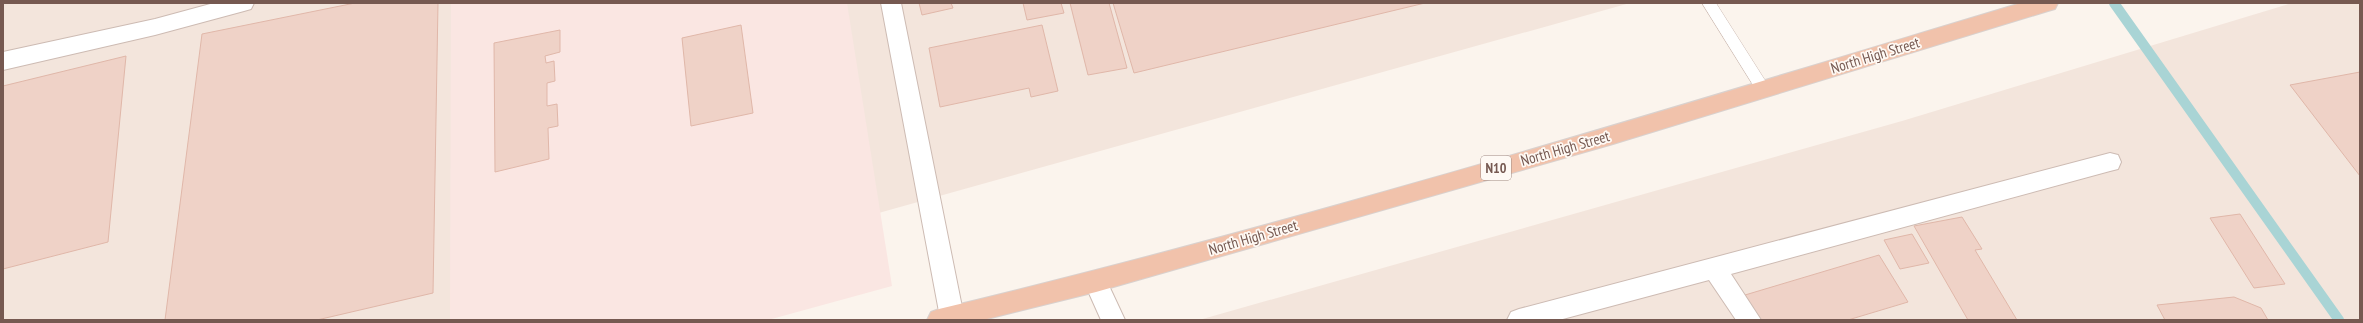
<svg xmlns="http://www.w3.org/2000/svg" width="2363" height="323" font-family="'PT Sans Narrow',sans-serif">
	<rect width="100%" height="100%" fill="#fbf4ed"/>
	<!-- residential -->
	<path fill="#f3e5dc" d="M3 3H1630L825 228 469 320H3Z
		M2292 3H2360V320H1199L1902 121Z"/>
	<!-- commercial -->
	<path fill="#fae6e2" d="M451 3H847L892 286 768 320H450Z"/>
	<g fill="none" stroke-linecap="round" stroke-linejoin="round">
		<!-- stream -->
		<path stroke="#a9d4d5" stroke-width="10" d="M2114 3 2339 320"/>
	</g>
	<!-- building -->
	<path fill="#efd2c7" stroke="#e0b7a9" d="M355 3H438L433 293 317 320H165L202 34Z
		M919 3H951L953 8 922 15Z
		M1023 3H1061L1064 13 1027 20Z
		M1070 3H1109L1127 68 1088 75Z
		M1113 3H1425L1134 73Z
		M741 25 753 113 691 126 682 38Z
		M1042 25 1058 91 1031 97 1029 88 940 107 929 48Z
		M560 30V52L545 56 546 63 554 61 555 81 547 83V106L557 104 558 126 548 128 549 159 495 172 494 43Z
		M126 56 108 242 3 269V86Z
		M2360 72V176L2290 85Z
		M2240 214 2285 284 2254 288 2210 218Z
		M1962 217 1982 249 1975 250 2017 320H1968L1914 226Z
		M1912 234 1929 263 1900 269 1884 240Z
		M1879 255 1908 302 1848 320H1760L1745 295Z
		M2234 297 2261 308 2268 320H2165L2157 305Z"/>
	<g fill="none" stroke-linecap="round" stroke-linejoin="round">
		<defs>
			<path id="service" d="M1702 3H1716L1768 85 1770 89 1768 93 1763 95 1758 93Z"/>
			<path id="minor" d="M214 3H254L251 9 244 11 155 35 3 70V52L155 19Z
				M881 3H901L964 317 962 320H942L940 317Z
				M2110 153 2118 155 2121 162 2118 169 2110 171 1731 274 1761 320H1736L1709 280 1559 320H1507L1511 312 1519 309Z
				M1096 272 1104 275 1125 320H1101L1084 282 1088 275Z"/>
			<path id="trunk" d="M2021 3H2058L2055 9 2048 11 1613 144 1096 292 983 320H927L931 312 939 309C1303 222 1662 111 2021 3Z"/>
		</defs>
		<!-- service casing -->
		<use href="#service" stroke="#cdbbb3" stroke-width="1"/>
		<!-- minor casing -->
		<use href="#minor" stroke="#cdbbb3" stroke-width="2"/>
		<!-- trunk casing -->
		<use href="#trunk" stroke="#d9d1ce" stroke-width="2"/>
		<!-- service -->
		<use href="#service" fill="#fff" fill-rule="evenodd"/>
		<!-- minor -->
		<use href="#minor" fill="#fff" fill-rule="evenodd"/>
		<!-- trunk -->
		<use href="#trunk" fill="#f1c2ab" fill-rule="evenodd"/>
	</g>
	<g text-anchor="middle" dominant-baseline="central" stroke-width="3.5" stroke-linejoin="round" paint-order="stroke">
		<!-- shield labels -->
		<rect fill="#fef9f4" stroke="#9f8982" stroke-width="1" x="1481" y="156" width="30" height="24" rx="3"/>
		<g font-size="14" font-weight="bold" fill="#765951">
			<text x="1496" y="168">N10</text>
		</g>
		<!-- street labels -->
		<g font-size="15" fill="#765951" stroke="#fef9f4">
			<text transform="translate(1875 55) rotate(-17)">North High Street</text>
			<text transform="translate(1565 148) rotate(-16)">North High Street</text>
			<text transform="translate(1253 237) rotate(-16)">North High Street</text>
		</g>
	</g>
	<!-- border -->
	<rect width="2363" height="323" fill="none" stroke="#765951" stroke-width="8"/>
</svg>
